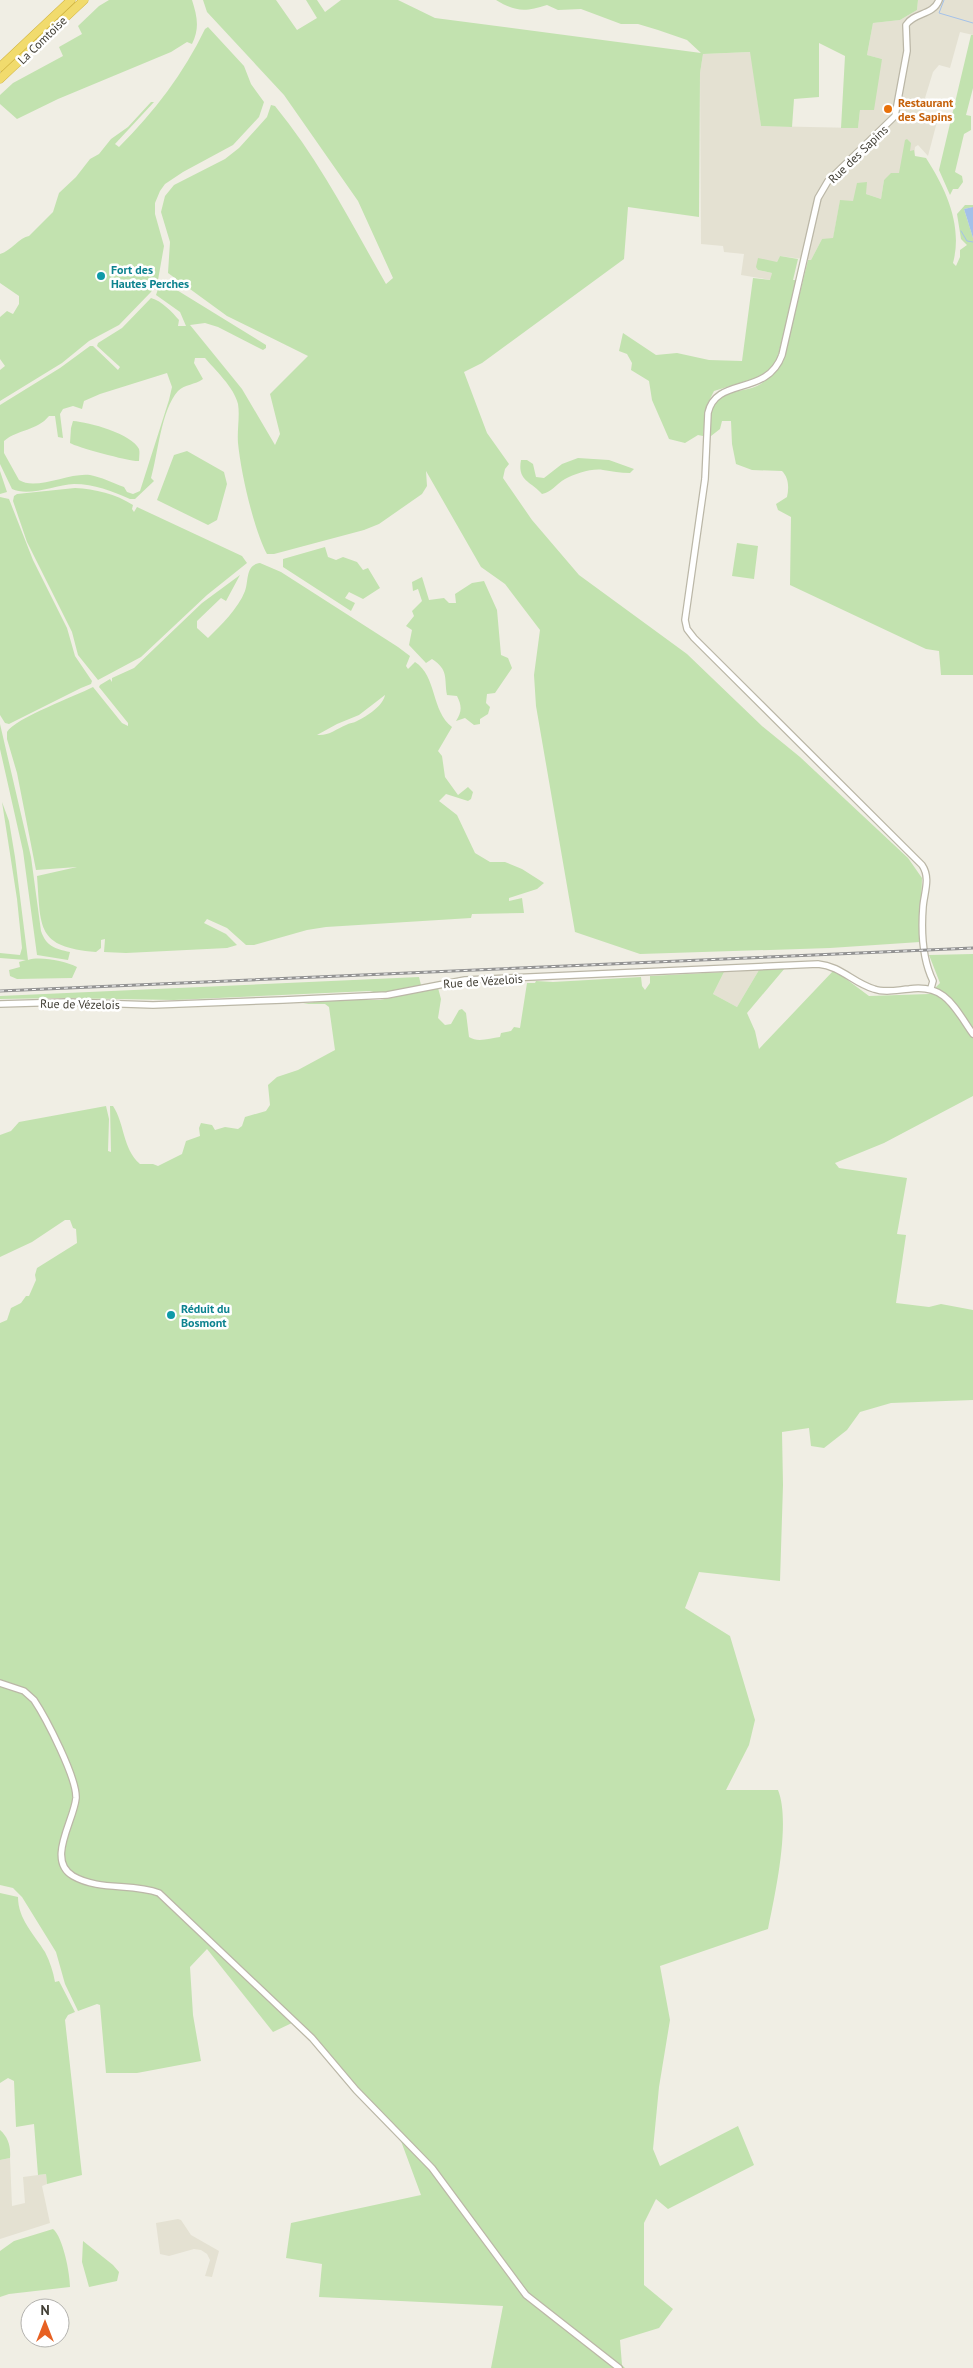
<svg xmlns="http://www.w3.org/2000/svg" width="973" height="2368" font-family="'PT Sans',sans-serif">
	<rect width="100%" height="100%" fill="#f0eee4"/>
	<!-- residential -->
	<path fill="#e4e1d2" d="M918 0H973V35L960 32 950 68 939 65 933 72 921 111 938 118 928 156 918 145 915 147 914 157 899 173 884 180 881 199 866 194 853 201H840L833 239H822L811 260 780 256 777 262 758 270 772 273 771 280 741 275 744 254 724 252 723 246 701 244 700 73 703 54 751 52 761 126 858 128 860 110 882 59 867 55 873 23 900 20 917 10Z
		M759 970 737 1007 713 994 724 972Z
		M10 2158 12 2206 25 2203 23 2177 46 2174 47 2184 42 2186 50 2223 0 2239V2160Z
		M178 2219 181 2220 191 2235 219 2251 212 2277 205 2276 210 2260 207 2254 201 2250 194 2249 169 2256 160 2254 156 2223Z"/>
	<!-- green -->
	<path fill="#c2e2af" fill-rule="evenodd" d="M109 0H192C197 16 200 28 192 44L187 42 171 52 58 99 17 119 0 104V95L13 83 63 56 59 47 82 34 78 26 99 6Z
		M203 0H276L297 30 317 18 306 0H317L325 12 341 0H398L435 18 701 53 687 40 658 30 638 24H621L581 9 558 10 547 5C525 12 516 12 496 0H918L917 10 900 20 873 23 867 55 882 59 874 110H860L858 128H841L845 56 819 43V97L794 99 792 127 761 126 750 52 703 54 700 73 699 217 628 207 624 259 482 363 464 372 487 433 509 464 505 469 503 478 532 520 579 575 687 654 762 726 800 757 908 858 922 878 920 942 830 948 640 954 575 932 536 706 534 675 540 630 505 584 481 567 426 471 427 486 422 494 379 524 364 530 274 554H267C253 527 241 473 238 443 237 430 240 416 238 404 234 387 215 370 205 358H195L194 363 203 379C195 385 185 384 178 391 161 410 158 454 151 478L154 481 135 499H130C111 491 95 484 74 484 55 485 29 497 12 489L0 464V405L60 368 90 346H93L118 370 120 367 97 346 98 343 122 328 151 298C162 301 172 312 179 320L178 326H186L180 312 156 295 158 289 167 284 266 345V348L263 350 218 327 205 323 190 325 242 389 275 445 280 434 270 394 308 356 227 316 168 273 170 242 161 212 165 196 174 185 225 159 239 148 267 117 271 105 275 106C320 161 351 223 386 284L393 278 358 201 284 95 207 12ZM167 373 172 387 169 400 140 491 133 494 127 492 124 487C113 483 101 477 90 475 70 472 36 491 19 480L4 453V441C18 429 37 431 49 416H55L58 437 63 438 60 414 63 409 73 406 82 409 84 401 100 394Z
		M208 27 244 66 251 84 264 102 259 117 233 145 183 172 165 184 160 191 155 203V214L164 246 158 280 151 292 119 325 89 341 62 363 0 401V370L5 366 0 359V317L7 311 13 314 19 304V296L0 283V254C11 251 20 237 29 236L53 212 59 193 76 177 90 159 99 154 111 139 128 127 151 102H154L115 144 119 147C154 112 184 73 205 29Z
		M971 35H973V88L966 115 971 116V130L964 134 955 172 962 176 963 182 958 189H953L950 195 939 170Z
		M907 139 911 143 910 151 914 150 915 156 926 158C946 189 963 226 953 263L956 266 960 257V250L967 245 961 239 957 214 965 205H973V207L964 209 973 238V675H941L939 651 926 649 790 585 791 517 778 510 776 504 787 497C789 488 789 478 782 471L752 470 736 464 732 444 731 421H722L720 429 711 436C711 426 709 412 714 404 722 390 744 392 757 386 769 380 775 371 783 362L808 260H811L822 239 833 238 840 200 853 201 857 183 867 182 866 194 881 199 884 180 891 173H899L905 140Z
		M780 256 798 259 793 280H796L795 286 777 360 770 371 768 370 759 377 714 391 707 405 703 436 698 435 685 443 669 439 652 400 649 381 631 370 632 363 627 354 619 351 623 333 656 355 677 353 709 360 742 361 753 278 770 280 772 273 758 270 756 267 758 258 777 262Z
		M73 421C89 422 132 434 139 449 140 453 139 457 139 461 131 462 76 447 70 443L71 428Z
		M187 451 224 472 227 484 217 520 208 525 157 500 174 455Z
		M578 458 609 460 634 469 630 473C620 473 612 471 603 470 592 468 575 474 565 479 556 484 552 492 542 494 531 481 517 481 521 460H527L533 464 536 477 544 478 562 464Z
		M0 471 7 492 0 494Z
		M75 488C95 489 116 494 133 505L132 509 134 512 137 507 242 556 247 563 207 595 141 657 98 680 78 655 72 632 27 542 13 501 14 496 17 494Z
		M0 497 9 499 33 560 67 628 75 656 92 681 91 684 81 688 9 724 5 723 0 715Z
		M737 543 758 546 754 579 732 576Z
		M325 547 328 557 336 560 343 557 357 562 363 570 368 568 380 588 363 599 349 592 345 598 355 603 351 611 283 567V559Z
		M260 563 281 572 398 647 410 656 406 666 408 669 415 662C437 676 431 711 452 727L438 751 442 756 445 777 458 795 468 787 473 792 471 799 468 801 446 794 439 801 457 815 475 853 490 862H505L522 869 544 883 537 889 509 898V901L522 898 524 913 472 914 471 918 326 927 307 930 254 945H246L227 928 207 919 204 923 226 934 237 945 227 948 126 953 104 952 105 939 101 940V948L96 952C36 947 41 928 37 876L77 867 36 870 17 773 7 739V732C15 718 76 696 93 687L122 723 128 726V723L99 687 100 685 110 679 112 682V678L134 668 202 603 240 575 226 601 221 598 197 621V628L208 638C221 625 238 609 245 591 249 581 245 565 260 563ZM385 695C383 706 367 716 357 721 354 723 349 723 346 725 336 729 329 736 317 735L337 724 359 715Z
		M422 577 429 600 444 598 449 603H456L455 594 472 583 484 581 497 610 501 655 508 658 512 668 495 693 487 694 486 703 490 707 488 714 480 719V724L474 725 465 718 456 721C462 712 462 706 457 696L447 695C444 678 449 670 432 659L426 663 409 645 412 630 406 626 414 616 412 611 422 601 418 589 413 591 412 582Z
		M0 724 31 857 41 931C46 946 55 949 70 952L68 960 37 955 23 851 0 749Z
		M2 802 9 821 15 857 28 960C40 956 65 961 77 967L72 978 17 979 10 976 9 970 20 967 19 962 26 960 0 958V953L20 955 22 948 17 899Z
		M973 954V1096L884 1143 835 1163 839 1168 907 1178 897 1234 906 1235 896 1303 929 1307 941 1304 973 1310V1400L891 1403 860 1412 847 1430 824 1448 811 1446 809 1428 782 1432 783 1485 780 1581 699 1572 685 1608 730 1636 755 1720 749 1745 726 1790H778C791 1822 775 1895 768 1929L660 1966 670 2020 659 2087 653 2149 660 2166 738 2126 754 2165 668 2209 656 2199 644 2223V2285L673 2309 659 2328 620 2340 622 2365 625 2368H491L503 2306 319 2297 322 2264 286 2258 291 2223 421 2195 401 2141 294 2022 273 2032 207 1949 190 1967 193 2015 201 2061 137 2073H106L100 2005 97 2004 78 2011 65 1984 56 1952 22 1897 13 1888 0 1885V1323L7 1320 11 1308 21 1303 26 1296H29L36 1280 35 1275 37 1268 77 1243 76 1229 73 1228 70 1220H65L32 1242 0 1257V1135L11 1131 19 1122 106 1106 109 1119 108 1151 111 1152 110 1106H113C125 1124 122 1148 140 1164H153L158 1166 182 1154 186 1141 200 1136 199 1128 201 1123 212 1125 215 1130 225 1127 238 1129 242 1126 245 1117 266 1111 270 1105 268 1085 277 1077 298 1070 335 1050 329 1007 325 1004H303L325 1000H380L438 988 441 999 438 1018 445 1025 451 1024 459 1010 462 1009 466 1013 469 1037C478 1043 490 1038 500 1037L501 1033 511 1031 514 1027 520 1028 527 983H535L536 981 553 982 641 977 642 986 645 990 650 983V976L724 972 713 994 737 1007 759 970 785 968 747 1013 755 1031 759 1049 834 970 869 996 929 994 940 983 929 955Z
		M419 977 421 985 381 994 370 991 174 1000 59 998 0 999V996Z
		M0 1893 18 1897C18 1919 34 1934 45 1952 50 1962 53 1971 55 1982L59 1981 75 2012 68 2015 65 2020 82 2175 47 2184 46 2174 38 2175 34 2124 16 2127 14 2081 8 2078 0 2083Z
		M0 2130C8 2137 11 2146 10 2158L0 2160Z
		M53 2229C63 2237 70 2273 70 2287L9 2294 0 2297V2251L14 2241Z
		M83 2241 113 2265 119 2272 117 2281 89 2287 82 2262Z"/>
	<!-- water -->
	<path fill="#a4c1e9" d="M973 207V238L964 209Z"/>
	<g fill="none" stroke-linecap="round" stroke-linejoin="round">
		<!-- stream -->
		<path stroke="#a4c1e9" stroke-width="1" d="M944 0 939 13 973 23
			M961 231 967 241 973 242"/>
		<defs>
			<path id="minor" d="M931 988 933 981C922 958 921 933 923 907 924 893 931 878 922 865L694 638 687 629 685 620 705 479 708 413C716 376 767 397 782 355L818 198 828 181 895 116 907 51 906 25C914 12 933 16 939 0
				M0 1004 67 1002 153 1005 283 1000 387 995 465 980 818 964C841 966 853 983 874 989 885 993 897 990 909 989 946 984 954 1007 973 1034
				M0 1683 24 1691 34 1700C46 1718 77 1778 76 1798 74 1821 46 1860 73 1876 99 1891 132 1883 159 1893L312 2038 356 2090 432 2168 526 2295 619 2368"/>
			<path id="highway" d="M0 67 71 0
				M0 79 84 0"/>
		</defs>
		<!-- minor casing -->
		<use href="#minor" stroke="#bbb7a7" stroke-width="8"/>
		<!-- highway casing -->
		<use href="#highway" stroke="#cfb23f" stroke-width="9"/>
		<!-- minor -->
		<use href="#minor" stroke="#fff" stroke-width="5.5"/>
		<!-- highway -->
		<use href="#highway" stroke="#f1db6d" stroke-width="8"/>
		<defs>
			<path id="rail" d="M0 991 973 948"/>
		</defs>
		<!-- rail casing -->
		<use href="#rail" stroke="#939393" stroke-width="3"/>
		<!-- rail -->
		<use href="#rail" stroke="#fff" stroke-width="1" stroke-dasharray="4" stroke-linecap="butt"/>
	</g>
	<!-- markers -->
	<circle fill="#e8710a" stroke="#fff" stroke-width="2" cx="888" cy="109" r="5"/>
	<g fill="#0f9aa8" stroke="#fff" stroke-width="2">
		<circle cx="101" cy="276" r="5"/>
		<circle cx="171" cy="1315" r="5"/>
	</g>
	<g text-anchor="middle" dominant-baseline="central" stroke-width="5" stroke-linejoin="round" paint-order="stroke">
		<!-- street labels -->
		<g font-size="12" fill="#413e34" stroke="#fff">
			<text transform="translate(42 40) rotate(-44)">La Comtoise</text>
			<text transform="translate(858 154) rotate(-44)">Rue des Sapins</text>
			<text transform="translate(483 981) rotate(-4)">Rue de Vézelois</text>
			<text transform="translate(80 1004) rotate(1)">Rue de Vézelois</text>
		</g>
		<!-- food labels -->
		<g font-size="12" font-weight="bold" fill="#c56008" stroke="#fff" text-anchor="start">
			<text x="898" y="102">Restaurant<tspan x="898" dy="14">des Sapins</tspan></text>
		</g>
		<!-- culture labels -->
		<g font-size="12" font-weight="bold" fill="#0d838f" stroke="#fff" text-anchor="start">
			<text x="111" y="269">Fort des<tspan x="111" dy="14">Hautes Perches</tspan></text>
			<text x="181" y="1308">Réduit du<tspan x="181" dy="14">Bosmont</tspan></text>
		</g>
	</g>
	<!-- north arrow -->
	<g transform="translate(45 2323)"><circle r="24" fill="#ffffff" stroke="#b3b2ae"/>
	<path d="M0-4L9 19L0 12L-9 19Z" fill="#e76123"/>
	<text y="-8" font-size="14" font-weight="bold" text-anchor="middle" fill="#413e34">N</text>
	</g>
</svg>
